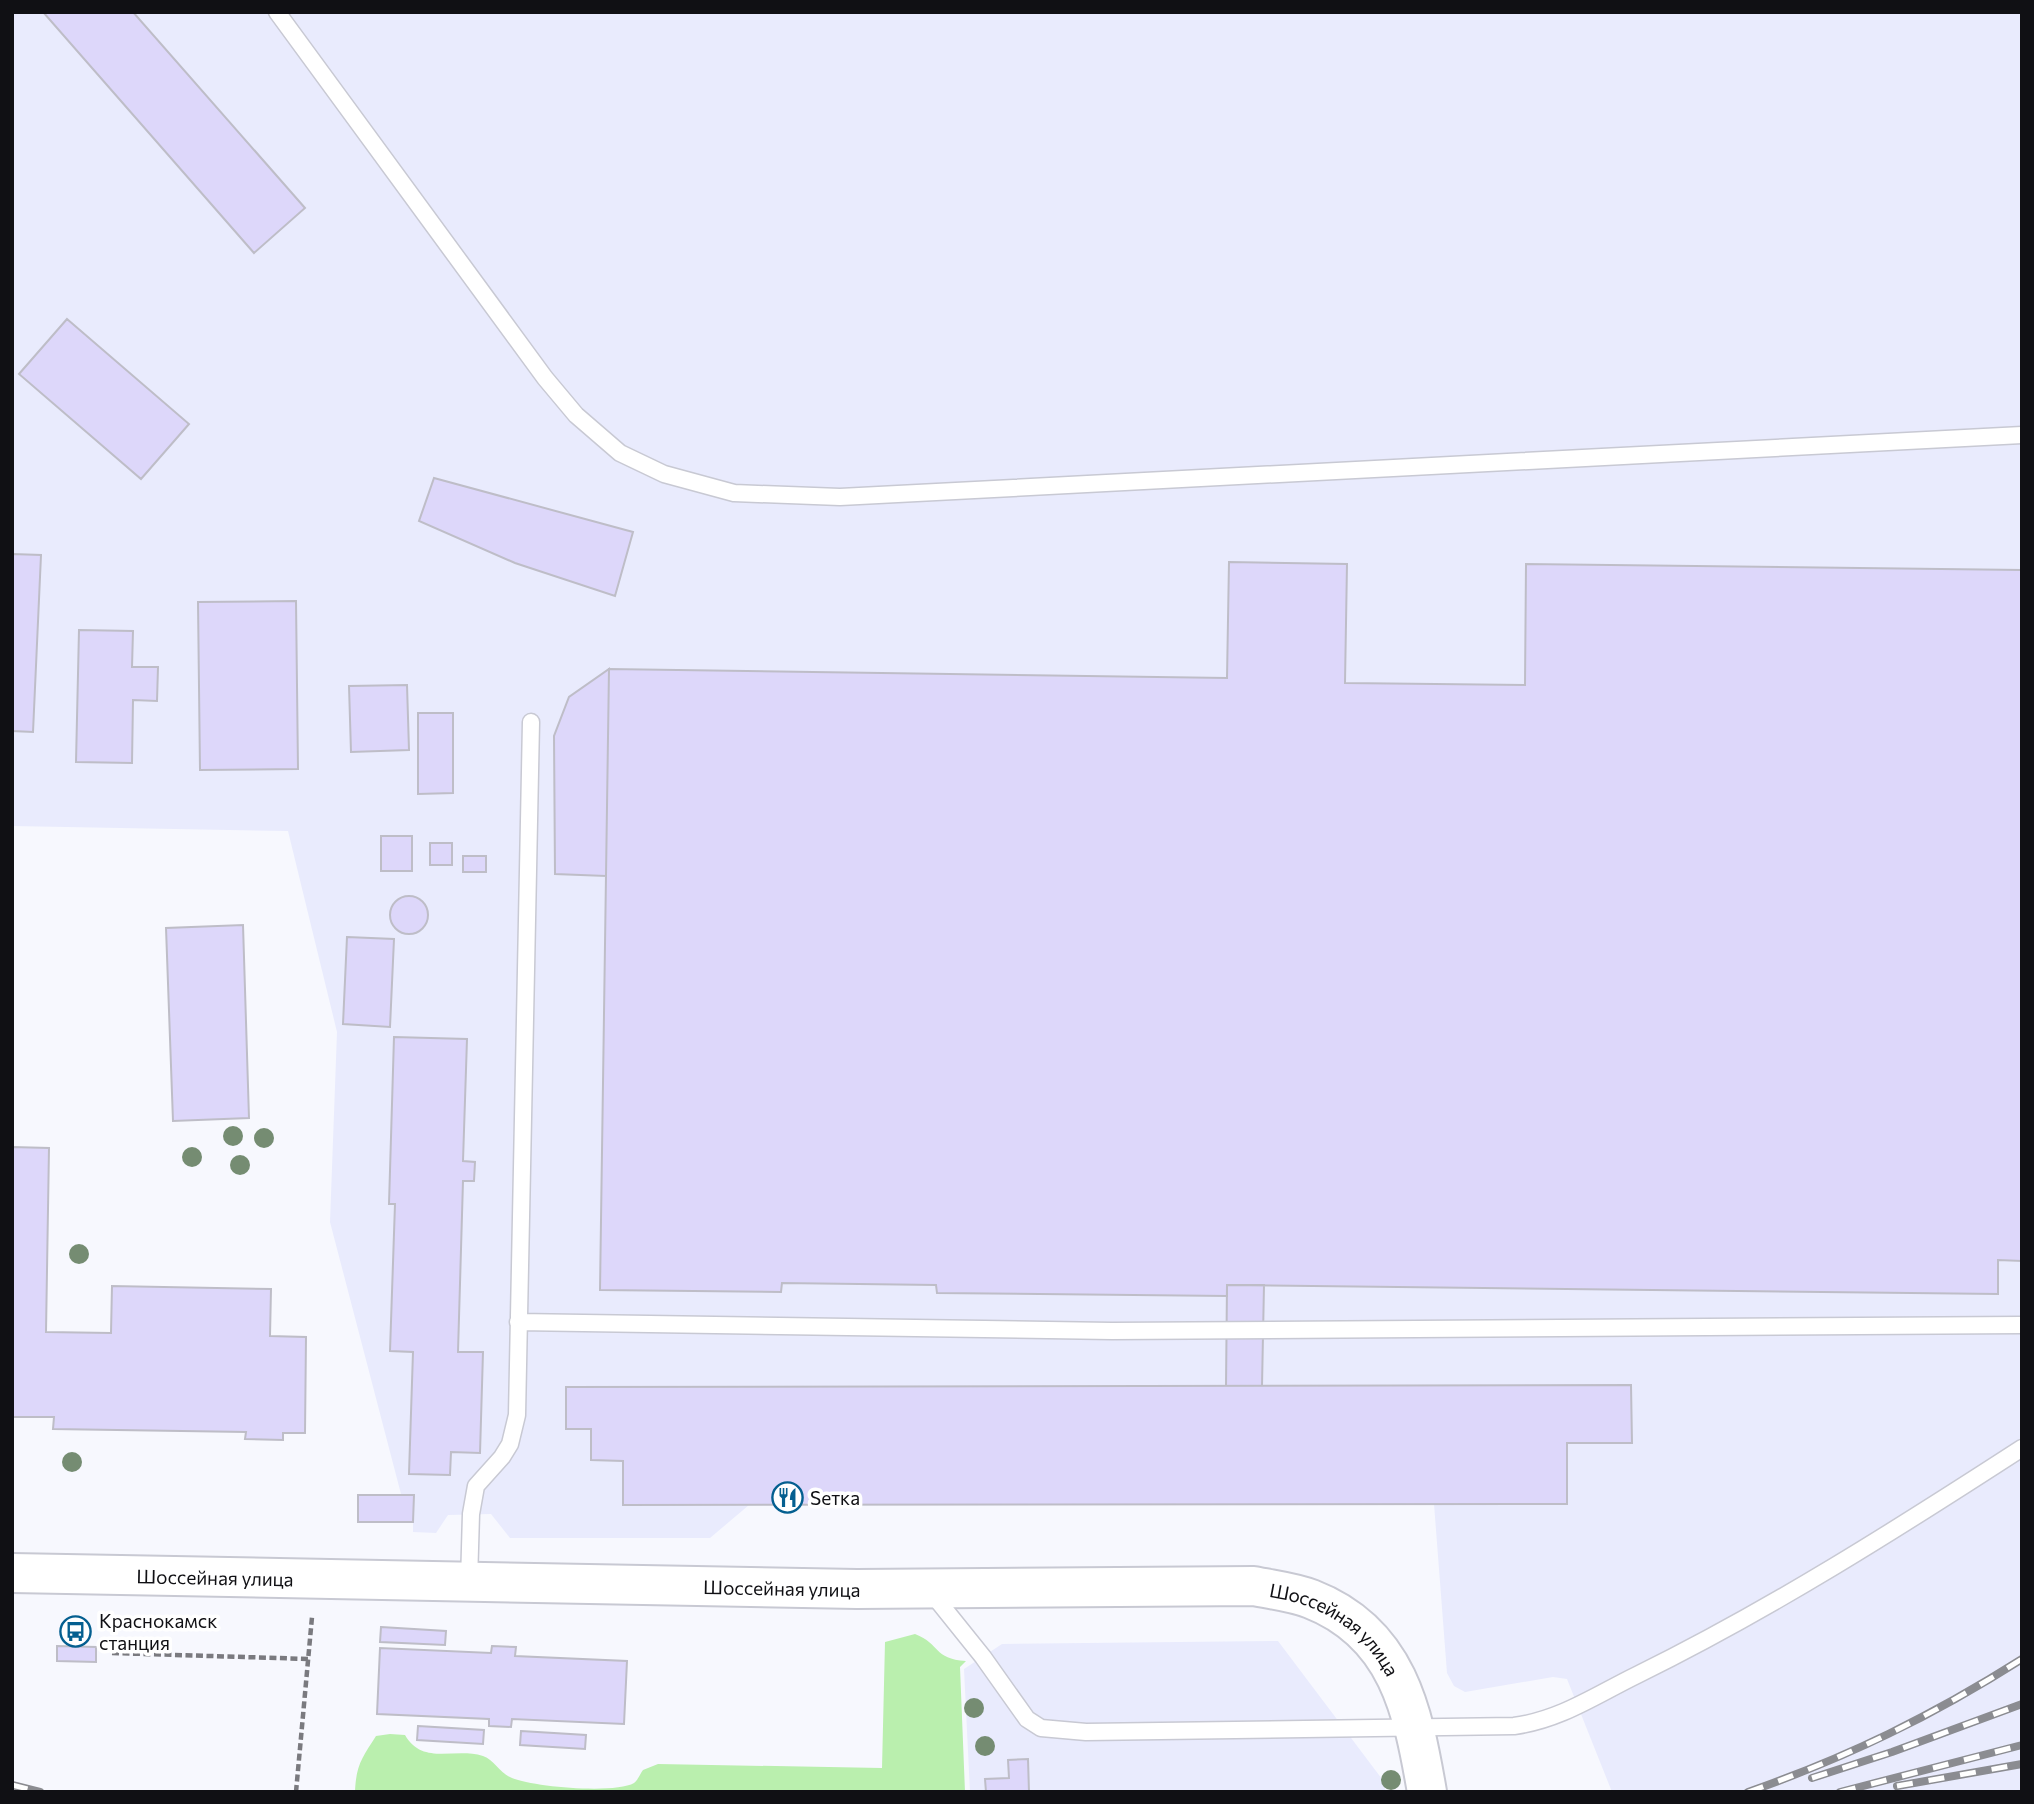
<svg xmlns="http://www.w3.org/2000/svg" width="2034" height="1804" font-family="Commissioner,sans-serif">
	<rect width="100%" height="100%" fill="#f7f8fe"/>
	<!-- built -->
	<path fill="#e9ebfd" d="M12 12H2022V1792H1612L1567 1679 1553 1677 1465 1692 1454 1686 1447 1673 1434 1504 749 1505 710 1538H510L491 1514 448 1515 436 1533 413 1532V1522H358V1495L401 1494 330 1222 337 1032 288 831 12 826Z
		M1278 1641 1382 1779 1386 1792H970L964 1669 1002 1644Z"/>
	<!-- green -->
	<path fill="#baefae" d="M915 1634C941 1644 933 1659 966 1661L960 1667 965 1792H355C356 1765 362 1758 376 1736L390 1734 405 1735C423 1766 454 1747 483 1756 495 1760 499 1773 512 1778 533 1787 615 1794 634 1783 638 1780 640 1774 643 1770L658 1764 882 1768 885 1642Z"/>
	<!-- building -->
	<path fill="#ddd7fa" stroke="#bebdc7" stroke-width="2" d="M43 12H133L305 208 254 253Z
		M67 319 189 424 141 479 19 374Z
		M434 478 633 532 615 596 515 563 419 521Z
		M12 554 41 555 33 732 12 731Z
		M1229 562 1347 564 1345 683 1525 685 1526 564 2022 570V1261L1998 1260V1294L1227 1285V1296L937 1293 936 1285 782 1283 781 1292 600 1290 609 669 1227 678Z
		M296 601 298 769 200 770 198 602Z
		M79 630 133 631 132 667H158L157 701 133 700 132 763 76 762Z
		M609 669 606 876 555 874 554 736 569 697Z
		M407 685 409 750 351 752 349 686Z
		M418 713H453V793L418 794Z
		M381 836H412V871H381Z
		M430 843H452V865H430Z
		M463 856H486V872H463Z
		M390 915a19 19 0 1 1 38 0a19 19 0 1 1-38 0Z
		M243 925 249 1118 173 1121 166 928Z
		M347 937 394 939 390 1027 343 1024Z
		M394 1037 467 1039 463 1161 475 1162 474 1181H463L458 1352H483L480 1453 451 1452 450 1475 409 1474 413 1352 390 1351 395 1204H389Z
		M12 1147 49 1148 46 1332 111 1333 112 1286 271 1289 270 1336 306 1337 305 1433H283V1440L245 1439 246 1432 53 1429 54 1417H12Z
		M1227 1285H1264L1262 1386H1226Z
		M1631 1385 1632 1443H1567V1504L623 1505V1461L591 1460V1429H566V1387Z
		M358 1495H414L413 1522H358Z
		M381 1627 446 1631 445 1645 380 1642Z
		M57 1646 96 1647V1662L57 1661Z
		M492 1646 516 1647 515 1656 627 1661 624 1724 512 1719 511 1727 489 1726V1719L377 1714 380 1648 491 1653Z
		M418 1726 484 1730 483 1744 417 1740Z
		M521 1731 586 1735 585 1749 520 1745Z
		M1028 1759 1029 1792H986L985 1779 1009 1778 1008 1760Z"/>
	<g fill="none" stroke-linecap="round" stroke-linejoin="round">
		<defs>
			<path id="lane" d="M277 12 545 378 576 415 620 453 664 474 734 493 840 497 2022 435
				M518 1322 1112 1331 2022 1325
				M469 1582 471 1514 476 1486 502 1457 510 1444 517 1415 531 722
				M930 1591 983 1657 1027 1719 1041 1728 1086 1732 1514 1726C1560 1720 1596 1695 1637 1675 1771 1609 1897 1529 2022 1448"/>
			<g id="secondary">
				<path id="s1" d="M12 1573 857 1589 1254 1586C1273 1590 1293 1592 1311 1599 1398 1633 1413 1711 1427 1792"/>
			</g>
		</defs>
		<!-- lane casing -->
		<use href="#lane" stroke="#c8c9d3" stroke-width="19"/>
		<!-- secondary casing -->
		<use href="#secondary" stroke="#c8c9d3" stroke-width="42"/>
		<!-- path -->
		<path stroke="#7a7a7f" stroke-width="4.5" stroke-dasharray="7 3.5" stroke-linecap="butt" d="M112 1653 309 1659
			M296 1792 312 1617"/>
		<!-- lane -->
		<use href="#lane" stroke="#fff" stroke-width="16"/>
		<!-- secondary -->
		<use href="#secondary" stroke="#fff" stroke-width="38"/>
		<defs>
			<path id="rail" d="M1812 1778 1892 1752 2022 1704
				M12 1785 40 1792
				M1897 1786 2022 1764
				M1748 1792C1848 1757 1932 1716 2022 1659
				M1840 1792 2022 1745"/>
		</defs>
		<!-- rail casing -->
		<use href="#rail" stroke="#8b8c91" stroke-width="8"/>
		<!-- rail -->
		<use href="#rail" stroke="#fff" stroke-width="5" stroke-dasharray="16" stroke-linecap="butt"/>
	</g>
	<!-- trees -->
	<g fill="#758c72">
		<circle cx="233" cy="1136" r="10"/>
		<circle cx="264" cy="1138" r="10"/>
		<circle cx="192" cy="1157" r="10"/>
		<circle cx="240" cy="1165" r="10"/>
		<circle cx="79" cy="1254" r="10"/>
		<circle cx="72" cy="1462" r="10"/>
		<circle cx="974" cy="1708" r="10"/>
		<circle cx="985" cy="1746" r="10"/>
		<circle cx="1391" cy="1780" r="10"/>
	</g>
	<!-- icons -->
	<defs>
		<symbol id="restaurant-ring" viewBox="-11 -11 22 22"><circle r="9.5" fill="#fff" stroke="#045f90" stroke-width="1.5"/><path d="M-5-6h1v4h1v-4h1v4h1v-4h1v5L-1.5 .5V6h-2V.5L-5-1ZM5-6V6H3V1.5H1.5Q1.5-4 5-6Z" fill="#045f90"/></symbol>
		<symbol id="bus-ring" viewBox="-11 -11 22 22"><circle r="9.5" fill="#fff" stroke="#045f90" stroke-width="1.5"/><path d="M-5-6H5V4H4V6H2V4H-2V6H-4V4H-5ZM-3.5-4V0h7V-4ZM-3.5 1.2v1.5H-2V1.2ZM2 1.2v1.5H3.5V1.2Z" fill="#045f90"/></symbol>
	</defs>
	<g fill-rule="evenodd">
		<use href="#restaurant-ring" x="770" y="1480" width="35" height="35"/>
		<use href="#bus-ring" x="58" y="1614" width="35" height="35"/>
	</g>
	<g text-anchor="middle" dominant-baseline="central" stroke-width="7" stroke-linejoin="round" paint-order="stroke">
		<!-- poi labels -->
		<g font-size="19" fill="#101014" stroke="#fff" text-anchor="start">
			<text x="810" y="1497">Sетка</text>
			<text x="99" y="1620">Краснокамск<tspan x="99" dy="22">станция</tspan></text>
		</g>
		<!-- street labels -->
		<g font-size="19" fill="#101014" stroke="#fff">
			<text stroke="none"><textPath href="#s1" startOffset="203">Шоссейная улица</textPath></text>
			<text stroke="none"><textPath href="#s1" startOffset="770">Шоссейная улица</textPath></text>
			<text stroke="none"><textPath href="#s1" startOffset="1337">Шоссейная улица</textPath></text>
		</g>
	</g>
	<!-- border -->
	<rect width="2034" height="1804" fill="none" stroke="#101014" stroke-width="28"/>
</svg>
